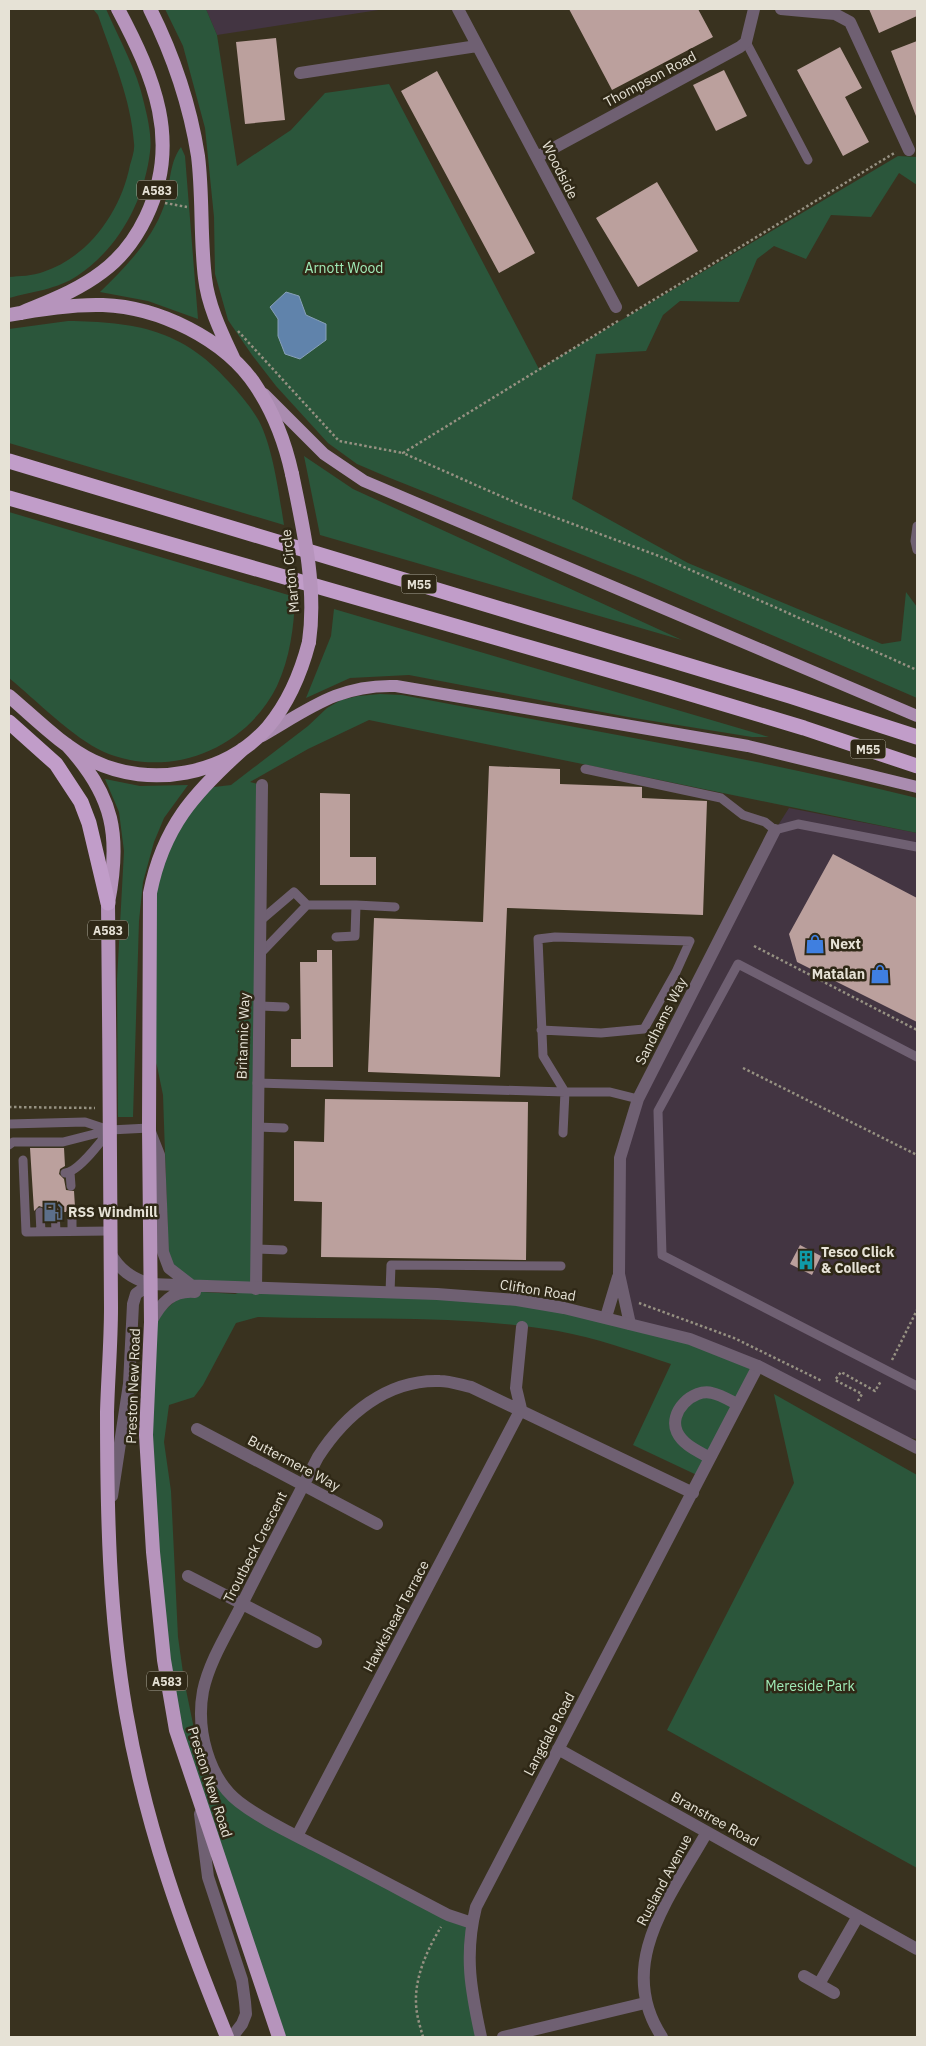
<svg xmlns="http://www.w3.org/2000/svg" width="926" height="2046" font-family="'IBM Plex Sans',sans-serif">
	<rect width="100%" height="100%" fill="#39321f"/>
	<!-- commercial -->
	<path fill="#433542" d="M206 9H385L217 35Z
		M789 808 917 833V1439L898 1436 758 1366 630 1324 619 1274 620 1158 638 1099 775 830Z"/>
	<!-- green -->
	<path fill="#2b563b" d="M93 9H106C119 39 137 70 144 103 148 119 152 137 150 152 144 201 119 248 77 276 58 289 31 292 9 298V277C19 276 33 276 43 272 89 257 121 211 130 165 132 158 135 150 134 143 131 99 112 56 98 15Z
		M165 9H206L217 35 237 166 291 130 325 93 389 84 539 369 898 156 917 157V185L899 173 871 217 831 215 806 259 774 246 757 259 739 302 680 301 663 315 646 351 596 354 572 499 688 563 882 644 901 641 906 592 917 607V698L643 579 385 476 357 464 328 443 276 386 252 355 228 320 215 274 214 217 205 128 183 46Z
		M181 147 185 156 198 319 148 301 100 292C125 268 152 240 164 206 171 187 168 164 181 147Z
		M68 321C135 322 182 329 229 382 240 394 251 407 259 421 273 448 279 494 284 525L9 443V329Z
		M304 456 353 489 682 640 320 535Z
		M9 512 295 597C294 627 290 658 277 686 246 749 169 780 104 752 73 738 36 700 9 678Z
		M334 609 769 737H752L628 717 409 675 350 678 306 698 331 636Z
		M380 694 402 695C574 728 747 756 917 798V833L369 720 308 749 250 782 262 785 256 1289 437 1294 605 1317 758 1366 701 1477 633 1445 671 1364C633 1351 596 1338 558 1331 460 1314 357 1320 258 1317L236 1323 203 1385 194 1397 169 1405 164 1442 171 1491 178 1637 184 1680 200 1758 207 1774 238 1802 472 1923 481 2037H279L176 1730 153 1552 151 1322 187 1291 235 1294 249 1289 189 1282 169 1268 163 1095 157 1066 151 1050 150 893 182 811 214 787 231 785 308 726 327 708 341 700 358 696Z
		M105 779 140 786 188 785 164 818 154 842 143 882 139 921 133 1117H118L117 980 124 851 119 812Z
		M774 1394 917 1475V1868L667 1730 794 1483Z"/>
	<!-- water -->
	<path fill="#6083ab" stroke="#88a0b8" d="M286 292 299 296 306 315 326 324V340L300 359 285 354 278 336V319L270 307Z"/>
	<!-- building -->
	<path fill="#bba09d" d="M569 9H698L713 37 612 90Z
		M869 9H917V16L879 33Z
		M276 38 285 120 245 124 236 42Z
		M917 41V116H916L891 51Z
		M840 47 862 88 845 97 869 142 843 156 797 70Z
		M724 70 747 116 716 131 693 85Z
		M437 71 535 253 499 273 401 91Z
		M657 182 698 251 638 287 596 218Z
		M489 766 560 769V784L642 787V798L707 801 703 915 507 908 500 1077 368 1072 374 918 483 922Z
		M320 793 350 794V857H376V885H320Z
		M833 854 917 898V1022L797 962 789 934Z
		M317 950H332L333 1067H291V1039H301L300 962H317Z
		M325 1099 528 1102 526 1260 321 1257 322 1202 294 1201V1141L324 1142Z
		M30 1148H64L65 1166 60 1169 59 1174 64 1179 66 1190 74 1191 75 1207 69 1206 66 1212H61L60 1208 54 1206 46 1213 45 1208 39 1206 34 1211Z
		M800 1245 821 1256 812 1275 790 1264Z"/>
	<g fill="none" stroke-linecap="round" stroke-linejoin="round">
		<!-- path -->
		<path stroke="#969182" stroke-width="2.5" stroke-dasharray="2.5 2.5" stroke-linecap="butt" d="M165 203 187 207
			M627 316 896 152
			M618 321 403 453 519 504 659 556 917 670
			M238 331 339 441 403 453
			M754 946 917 1030
			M743 1068 917 1155
			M9 1107 95 1108
			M639 1303 734 1338 822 1381
			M892 1360 917 1310
			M858 1401 862 1394 835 1380 841 1372 875 1391 881 1381
			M423 2037C420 2026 416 2014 416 2002 415 1976 428 1948 441 1927"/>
		<!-- service -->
		<path stroke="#6f6072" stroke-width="9" d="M746 42 808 160
			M917 526 915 541 917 550
			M585 769 721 798 743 815 765 822 775 830 798 824 917 847
			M356 905 395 907
			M260 921 294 892 307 905H356L355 936 336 937
			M260 954 307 905
			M260 1006 285 1007
			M541 1030 601 1033 644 1029 676 972 690 941 555 937 538 939 543 1056 565 1092H610L638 1099
			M917 1057 738 964 658 1111 662 1255 917 1386
			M257 1083 565 1092 563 1133
			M9 1124 85 1122 109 1130
			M257 1127 284 1128
			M9 1145 13 1142H63L110 1130 149 1128
			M23 1160 26 1232 110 1231
			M70 1172 71 1186
			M65 1173C79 1172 101 1141 110 1130
			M40 1212 41 1232
			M55 1212 56 1231
			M72 1212V1231
			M257 1249 283 1250
			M390 1293 391 1265 561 1266"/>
		<!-- minor -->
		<path stroke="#6f6072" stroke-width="12" d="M458 9 616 307
			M781 9 835 14 850 22 909 150
			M300 73 477 46
			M537 157 740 47 746 42 754 9
			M256 1289 262 785
			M606 1317 618 1277
			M630 1324 619 1274 620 1158 638 1099 775 830
			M197 1429 377 1524
			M710 1458C698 1451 683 1445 677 1432 668 1412 693 1388 712 1393 721 1395 729 1400 737 1404
			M188 1576 316 1642
			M558 1749 917 1949
			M200 1814 208 1877 242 1980 245 2002 246 2014 242 2024 232 2037
			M297 1836 521 1409 516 1388 522 1327
			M472 1923 448 1915C404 1892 359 1868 314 1845 289 1832 261 1819 239 1802 208 1778 196 1729 203 1691 209 1663 225 1637 238 1612 264 1560 291 1509 318 1457 345 1415 387 1379 440 1381 450 1381 461 1385 471 1387L693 1493
			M804 1976 834 1993
			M819 1984 858 1916
			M481 2037C471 1991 464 1955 476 1907L758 1366
			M503 2037 645 2003
			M662 2037C614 1964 671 1896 707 1832"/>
		<!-- tertiary -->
		<path stroke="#6f6072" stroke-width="12" d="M150 1132 159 1155 163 1252 169 1268 191 1285
			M110 1253C120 1270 131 1278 150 1284L437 1294 517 1300 564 1308 690 1339 758 1366 917 1448
			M151 1322C161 1303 172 1290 195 1292
			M112 1496 129 1384 133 1304 136 1294 150 1284"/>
		<!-- primary -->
		<path stroke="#aa8cb0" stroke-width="12" d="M264 394 324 454 364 481 917 716
			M262 736C309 709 339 684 396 686L748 746 917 787"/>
		<!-- trunk -->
		<path stroke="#b694bc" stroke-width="14" d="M150 9C173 55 190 105 198 156 203 196 200 237 205 278 208 306 222 334 234 360
			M21 313C49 301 77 291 102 272 121 258 136 238 146 217 182 142 154 77 118 9
			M9 315C40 309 71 304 103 305 159 307 225 339 256 386 274 413 285 442 292 474
			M9 696C35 718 62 746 93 761 150 789 226 775 268 727 289 702 301 673 309 642
			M67 745C114 796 121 836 108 903 109 1038 111 1173 111 1308 111 1343 108 1377 107 1412 107 1512 109 1614 126 1712 146 1828 183 1929 227 2037
			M243 749C194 793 163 827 150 893L149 1128 151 1322 146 1435 153 1552 164 1660 176 1730 279 2037"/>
		<!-- motorway -->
		<path stroke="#c19dc9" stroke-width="15" d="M9 461 790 696 917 737
			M9 498 664 686 804 728 917 766
			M9 722 56 764 81 802 89 823 108 903"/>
		<!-- trunk-bridge -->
		<path stroke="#b694bc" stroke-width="14" d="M292 474C303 527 317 587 309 642"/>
	</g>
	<!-- icons -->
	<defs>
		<symbol id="shop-bare" viewBox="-9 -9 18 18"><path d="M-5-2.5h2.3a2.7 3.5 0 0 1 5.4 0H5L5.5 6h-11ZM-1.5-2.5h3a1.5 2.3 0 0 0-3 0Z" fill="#3f7fe0" stroke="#2f2816" stroke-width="2.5" paint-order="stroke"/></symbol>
		<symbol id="fuel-bare" viewBox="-9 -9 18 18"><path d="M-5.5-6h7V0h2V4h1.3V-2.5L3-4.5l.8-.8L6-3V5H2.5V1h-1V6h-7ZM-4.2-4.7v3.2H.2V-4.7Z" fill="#5c6f8a" stroke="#2f2816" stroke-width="2.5" paint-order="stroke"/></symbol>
		<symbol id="building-bare" viewBox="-9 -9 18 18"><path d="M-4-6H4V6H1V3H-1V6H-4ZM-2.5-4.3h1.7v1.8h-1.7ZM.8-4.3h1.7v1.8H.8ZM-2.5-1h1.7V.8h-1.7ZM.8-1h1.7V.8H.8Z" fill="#0f9aa8" stroke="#2f2816" stroke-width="2.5" paint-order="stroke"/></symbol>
	</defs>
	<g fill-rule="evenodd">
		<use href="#shop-bare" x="801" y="930" width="28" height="28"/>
		<use href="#shop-bare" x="866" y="960" width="28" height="28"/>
		<use href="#fuel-bare" x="39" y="1198" width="28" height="28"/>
		<use href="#building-bare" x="792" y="1246" width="28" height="28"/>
	</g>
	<g text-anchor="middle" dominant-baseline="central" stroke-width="5" stroke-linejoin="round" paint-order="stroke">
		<!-- shield labels -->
		<g fill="#2f2816" stroke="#afaa9c" stroke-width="1">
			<rect x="137" y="180.5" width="40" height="19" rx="4"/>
			<rect x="401.5" y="574.5" width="35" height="19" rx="4"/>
			<rect x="850.5" y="739.5" width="35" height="19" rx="4"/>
			<rect x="88" y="920.5" width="40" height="19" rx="4"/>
			<rect x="147" y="1671.5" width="40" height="19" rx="4"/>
		</g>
		<g font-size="12" font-weight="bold" fill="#e6e2d6">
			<text x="157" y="190">A583</text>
			<text x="419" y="584">M55</text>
			<text x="868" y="749">M55</text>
			<text x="108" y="930">A583</text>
			<text x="167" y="1681">A583</text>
		</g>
		<!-- street labels -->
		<g font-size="14" fill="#e6e2d6" stroke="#2f2816">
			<text transform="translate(650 79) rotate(-28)">Thompson Road</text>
			<text transform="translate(560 170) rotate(63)">Woodside</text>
			<text transform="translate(290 571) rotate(-96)">Marton Circle</text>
			<text transform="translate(661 1021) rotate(-63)">Sandhams Way</text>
			<text transform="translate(243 1036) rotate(-88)">Britannic Way</text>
			<text transform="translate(538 1290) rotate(9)">Clifton Road</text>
			<text transform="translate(133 1386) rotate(-88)">Preston New Road</text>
			<text transform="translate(294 1463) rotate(28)">Buttermere Way</text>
			<text transform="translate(255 1547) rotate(-63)">Troutbeck Crescent</text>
			<text transform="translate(396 1616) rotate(-62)">Hawkshead Terrace</text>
			<text transform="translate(549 1734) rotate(-62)">Langdale Road</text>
			<text transform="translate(210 1782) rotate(72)">Preston New Road</text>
			<text transform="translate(715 1819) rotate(29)">Branstree Road</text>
			<text transform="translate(664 1880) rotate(-62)">Rusland Avenue</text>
		</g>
		<!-- park labels -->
		<g font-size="14" fill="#a0ebb7" stroke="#2f2816">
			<text x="344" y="268">Arnott Wood</text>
			<text x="810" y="1686">Mereside Park</text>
		</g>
		<!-- poi labels -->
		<g font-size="14" font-weight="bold" fill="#e6e2d6" stroke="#2f2816" text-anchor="start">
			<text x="830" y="944">Next</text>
			<text x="865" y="974" text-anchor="end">Matalan</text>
			<text x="68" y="1212">RSS Windmill</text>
			<text x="821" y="1252">Tesco Click<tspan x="821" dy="16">&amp; Collect</tspan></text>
		</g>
	</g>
	<!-- border -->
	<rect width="926" height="2046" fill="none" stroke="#e6e2d6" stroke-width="20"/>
</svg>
